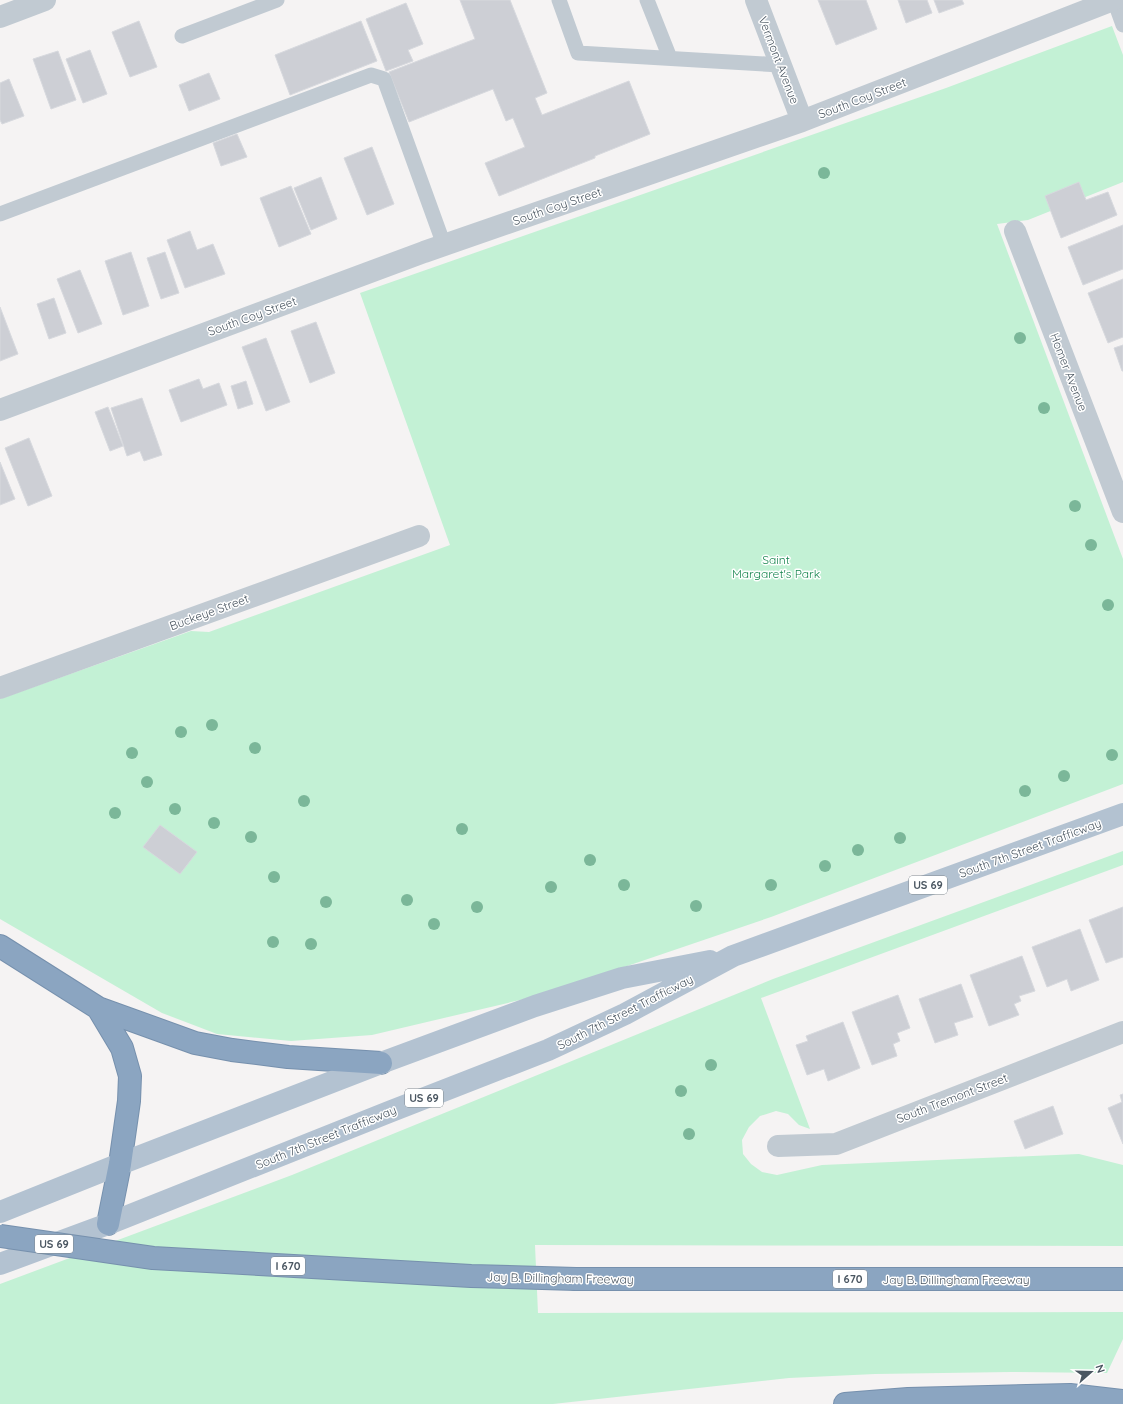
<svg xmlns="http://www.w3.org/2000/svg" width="1123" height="1404" font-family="Quicksand,sans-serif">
	<rect width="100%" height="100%" fill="#f5f3f3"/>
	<!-- green -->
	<path fill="#c3f1d5" d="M1112 26 1123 55V182L1028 220 997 224 1123 559V784L771 917 589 979 537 996 372 1035 291 1041 217 1034 162 1013 0 919V699L191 631 209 632 450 545 360 293 946 88Z
		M1123 851V865L761 998 810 1129 799 1125 788 1114 776 1111 760 1116 749 1127 742 1140 743 1154 751 1164 762 1172 777 1175 822 1165 1079 1154 1123 1165V1246L535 1245 538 1313 1123 1312V1339L1107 1373 1011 1372 875 1374 789 1378 553 1404H0V1284L292 1175 773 979Z"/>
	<!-- building -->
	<path fill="#cdcfd5" stroke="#d7d9de" d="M460 0H510L547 93 535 98 542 115 629 81 650 134 595 156V158L499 196 485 163 525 147 513 118 506 121 493 89 409 122 389 72 475 39Z
		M818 0H866L877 29 836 45Z
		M898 0H927L932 13 906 23Z
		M934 0H962L964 4 939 13Z
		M406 3 423 44 408 50 413 61 386 71 366 19Z
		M139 21 157 67 130 77 112 32Z
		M361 21 377 61 290 95 275 55Z
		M90 50 107 94 83 103 66 59Z
		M58 51 76 100 51 109 33 59Z
		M209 73 220 99 189 111 179 85Z
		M9 79 24 116 2 124 0 120V83Z
		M237 134 247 157 221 166 213 143Z
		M372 147 394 204 367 215 344 158Z
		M321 177 337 219 311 230 294 188Z
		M1079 182 1086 200 1108 192 1117 215 1061 238 1045 196Z
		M291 186 311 234 279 247 260 198Z
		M1123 225V269L1083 285 1068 247Z
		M190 231 197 250 213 244 225 274 185 288 167 240Z
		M131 252 149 306 123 315 105 261Z
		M165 252 179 293 161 299 147 258Z
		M80 270 102 324 78 333 57 279Z
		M1123 279V337L1108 343 1088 293Z
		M54 298 66 333 49 339 37 304Z
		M0 307 18 354 0 361Z
		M316 322 335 373 310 383 291 331Z
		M266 338 290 402 266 411 242 347Z
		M1123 345V371H1122L1114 348Z
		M199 379 203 389 219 383 227 405 181 422 169 390Z
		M246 381 253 404 238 409 231 386Z
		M142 398 162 455 144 461 140 451 127 456 111 408Z
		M108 407 123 446 110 451 95 412Z
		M29 438 52 496 28 506 5 448Z
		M0 462 15 499 0 505Z
		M160 825 197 852 180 874 143 847Z
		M1123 907V957L1106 963 1089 920Z
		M1080 929 1099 980 1071 991 1067 979 1047 987 1032 947Z
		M1022 956 1035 991 1019 996 1021 1001 1014 1004 1019 1015 989 1026 970 975Z
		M961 984 973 1017 954 1023 958 1035 935 1043 919 999Z
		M898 995 910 1028 897 1033 900 1041 893 1044 897 1056 872 1065 852 1012Z
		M843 1022 860 1068 828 1081 824 1069 807 1075 796 1045 808 1041 806 1036Z
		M1123 1094V1144L1108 1108 1122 1102 1120 1095Z
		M1053 1106 1063 1134 1025 1149 1014 1121Z"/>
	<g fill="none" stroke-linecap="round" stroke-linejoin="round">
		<defs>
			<path id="highway" d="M0 946 98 1008 195 1043 232 1050 288 1057 381 1063
				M98 1008 122 1048 130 1076 129 1101 120 1164 108 1224
				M576 1279H1123
				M845 1404 908 1399 1070 1395 1123 1401"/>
		</defs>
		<!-- highway casing -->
		<use href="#highway" stroke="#7690ad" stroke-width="24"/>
		<!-- lane -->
		<path stroke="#c1cad2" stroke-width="15" d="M559 0 578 53 781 65
			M647 0 670 58
			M1114 0 1123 25
			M182 36 277 0
			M0 214 371 75 384 79 444 245"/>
		<!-- street -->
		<path stroke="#c1cad2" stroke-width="22" d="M756 0 802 121
			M0 17 45 0
			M1015 231 1123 512
			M0 410 424 252 802 121 1113 0
			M0 688 419 536
			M778 1146 836 1144 1123 1032"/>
		<!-- primary -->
		<path stroke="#b3c2d1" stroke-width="22" d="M0 1212 120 1164 381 1063 535 1006 622 978 710 961
			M0 1264 108 1224 389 1112 548 1050 625 1014 733 956 1123 814"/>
		<!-- highway -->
		<use href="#highway" stroke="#8ba5c1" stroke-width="22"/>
		<defs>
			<path id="highway-bridge" d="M0 1236 153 1258 471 1276 576 1279"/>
		</defs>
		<!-- highway-bridge casing -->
		<use href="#highway-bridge" stroke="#7690ad" stroke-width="24" stroke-linecap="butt"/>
		<!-- highway-bridge -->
		<use href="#highway-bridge" stroke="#8ba5c1" stroke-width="22"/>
	</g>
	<!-- trees -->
	<g fill="#7bb799">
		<circle cx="824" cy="173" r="6"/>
		<circle cx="1020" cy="338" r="6"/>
		<circle cx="1044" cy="408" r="6"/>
		<circle cx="1075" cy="506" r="6"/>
		<circle cx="1091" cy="545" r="6"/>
		<circle cx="1108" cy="605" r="6"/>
		<circle cx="212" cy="725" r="6"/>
		<circle cx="181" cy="732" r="6"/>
		<circle cx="255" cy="748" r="6"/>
		<circle cx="132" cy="753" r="6"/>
		<circle cx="1112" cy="755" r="6"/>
		<circle cx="1064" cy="776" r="6"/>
		<circle cx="147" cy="782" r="6"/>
		<circle cx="1025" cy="791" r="6"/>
		<circle cx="304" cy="801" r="6"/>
		<circle cx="175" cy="809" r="6"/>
		<circle cx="115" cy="813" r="6"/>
		<circle cx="214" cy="823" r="6"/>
		<circle cx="462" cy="829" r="6"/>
		<circle cx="251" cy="837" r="6"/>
		<circle cx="900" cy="838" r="6"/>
		<circle cx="858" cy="850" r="6"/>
		<circle cx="590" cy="860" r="6"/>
		<circle cx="825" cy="866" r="6"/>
		<circle cx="274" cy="877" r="6"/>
		<circle cx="624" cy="885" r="6"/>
		<circle cx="771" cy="885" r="6"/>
		<circle cx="551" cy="887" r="6"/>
		<circle cx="407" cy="900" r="6"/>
		<circle cx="326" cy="902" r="6"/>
		<circle cx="696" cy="906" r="6"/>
		<circle cx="477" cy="907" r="6"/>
		<circle cx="434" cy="924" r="6"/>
		<circle cx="273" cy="942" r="6"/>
		<circle cx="311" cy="944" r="6"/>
		<circle cx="711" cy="1065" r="6"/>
		<circle cx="681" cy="1091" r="6"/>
		<circle cx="689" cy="1134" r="6"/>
	</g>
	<g text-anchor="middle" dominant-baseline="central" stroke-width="3" stroke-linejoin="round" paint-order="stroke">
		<!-- shield labels -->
		<g fill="#fff" stroke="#808990" stroke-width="1">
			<rect x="909" y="876" width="38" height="18" rx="3"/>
			<rect x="405" y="1089" width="38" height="18" rx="3"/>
			<rect x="35" y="1235" width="38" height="18" rx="3"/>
			<rect x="271" y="1257" width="34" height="18" rx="3"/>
			<rect x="833" y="1270" width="34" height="18" rx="3"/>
		</g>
		<g font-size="11" font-weight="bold" fill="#4a5661">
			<text x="928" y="885">US 69</text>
			<text x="424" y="1098">US 69</text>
			<text x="54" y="1244">US 69</text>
			<text x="288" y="1266">I 670</text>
			<text x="850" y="1279">I 670</text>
		</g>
		<!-- street labels -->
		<g font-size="12" fill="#4a5661" stroke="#fff">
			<text transform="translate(779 60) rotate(69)">Vermont Avenue</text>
			<text transform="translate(862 98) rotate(-21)">South Coy Street</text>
			<text transform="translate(557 206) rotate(-19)">South Coy Street</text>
			<text transform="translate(252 316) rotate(-20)">South Coy Street</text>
			<text transform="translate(1069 372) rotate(69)">Homer Avenue</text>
			<text transform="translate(209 612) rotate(-20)">Buckeye Street</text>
			<text transform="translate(1030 848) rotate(-20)">South 7th Street Trafficway</text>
			<text transform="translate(625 1012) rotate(-27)">South 7th Street Trafficway</text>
			<text transform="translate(952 1098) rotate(-21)">South Tremont Street</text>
			<text transform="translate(326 1137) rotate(-22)">South 7th Street Trafficway</text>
			<text transform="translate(560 1278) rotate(1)">Jay B. Dillingham Freeway</text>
			<text x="956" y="1279">Jay B. Dillingham Freeway</text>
		</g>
		<!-- park labels -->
		<g font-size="12" fill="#17864f" stroke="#fff">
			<text x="776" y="559">Saint<tspan x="776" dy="14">Margaret's Park</tspan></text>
		</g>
	</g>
	<!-- north arrow -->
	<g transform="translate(1091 1372) rotate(70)" stroke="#ffffff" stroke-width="3" paint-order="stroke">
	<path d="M0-3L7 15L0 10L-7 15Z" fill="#4a5661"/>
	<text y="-6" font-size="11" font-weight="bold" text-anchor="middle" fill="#4a5661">N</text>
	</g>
</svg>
